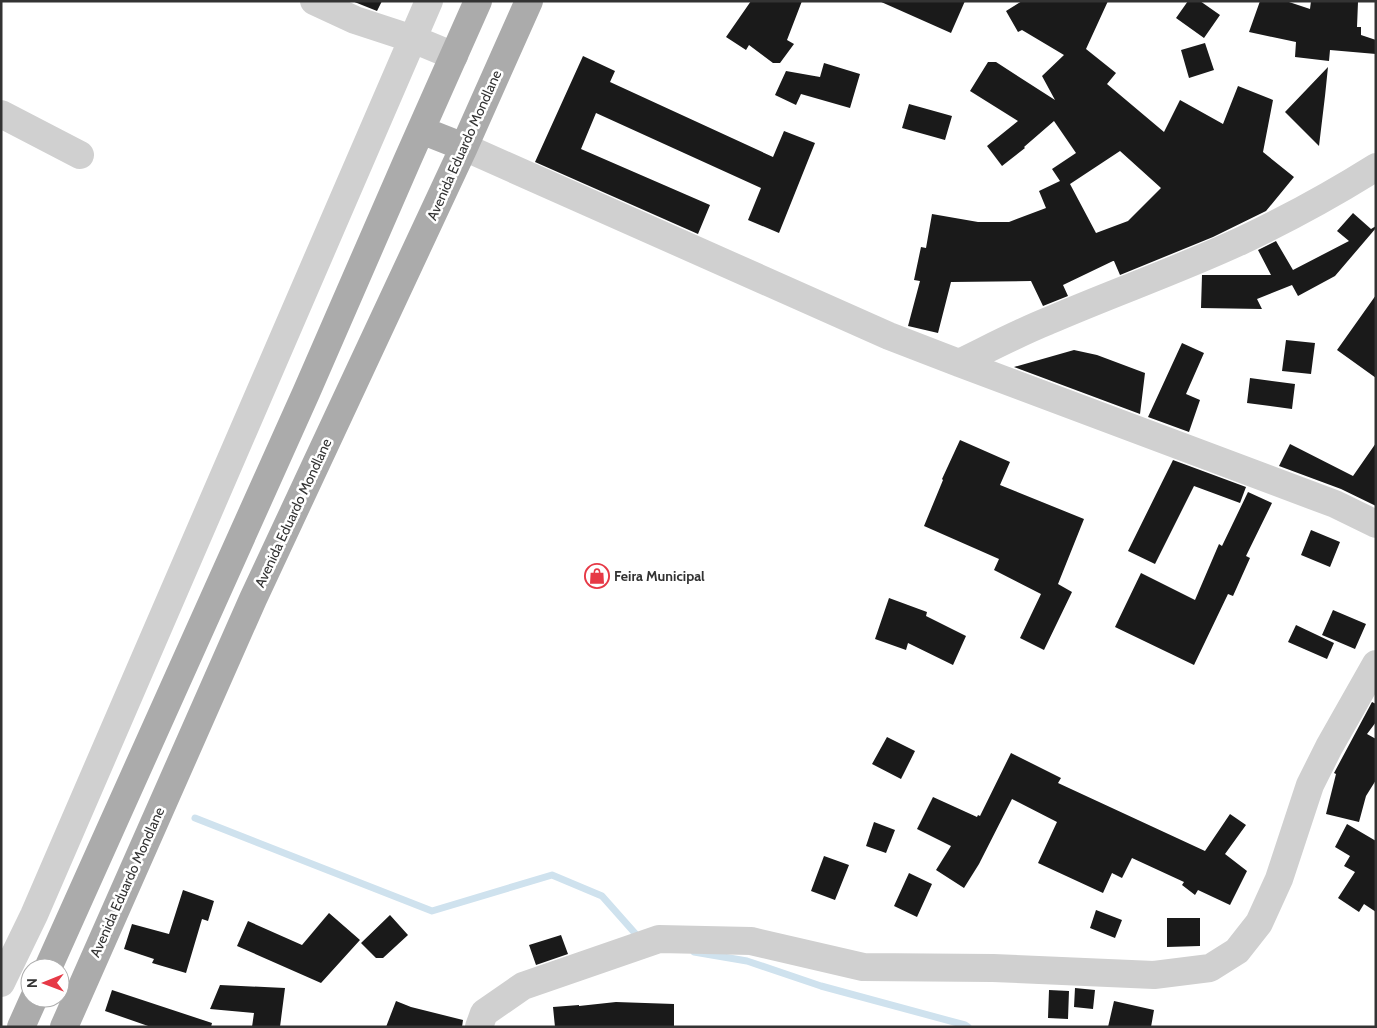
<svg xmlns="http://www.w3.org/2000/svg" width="1377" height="1028" font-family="Cabin,sans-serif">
	<rect width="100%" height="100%" fill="#fff"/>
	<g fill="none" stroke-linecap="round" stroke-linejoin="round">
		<!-- stream -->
		<path stroke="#cfe2ee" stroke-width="7" d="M195 818 432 911 552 875 602 896 641 940
			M694 952 747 961 821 986 965 1025 968 1027"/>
	</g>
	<!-- building -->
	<path fill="#1a1a1a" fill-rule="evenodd" d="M352 1H382L377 11Z
		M751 1H802L787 40 794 44 780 63H773L749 45 746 50 726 37Z
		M879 1H965L951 33Z
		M1022 1H1108L1086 49 1116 73 1107 84 1164 132 1180 100 1223 124 1238 86 1273 100 1263 152 1294 177 1266 211 1213 237 1120 275 1114 261H1113L1063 285 1068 296 1043 306 1031 281 951 282 938 333 908 326 920 281 914 280 921 247 926 248 932 214 978 222H1009L1046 208 1039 191 1060 181 1052 169 1076 153 1054 121 1024 147 1025 148 1002 166 987 146 1018 121 970 91 988 62H996L1055 100 1042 76 1064 55 1022 30 1018 32 1006 11ZM1120 151 1161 188 1128 221 1096 233 1070 184Z
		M1188 1H1200L1220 15 1204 38 1176 18Z
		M1260 1H1286L1310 9 1311 1 1358 2 1357 27H1361V35L1376 40V54L1330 50 1329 61 1295 57 1296 42 1249 32Z
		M1205 43 1214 70 1189 78 1181 50Z
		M583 56 615 71 610 82 773 157 784 131 815 143 779 233 748 220 761 188 596 113 581 149 710 205 698 234 535 162Z
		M824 63 860 74 850 108 801 94 796 105 775 95 786 71 820 77Z
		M1328 67 1325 96 1319 146 1285 112Z
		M909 104 952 116 945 140 902 128Z
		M1353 213 1371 229 1376 226V228L1335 276 1298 296 1292 285 1257 299 1262 309 1201 308 1202 275H1271L1258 250 1276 241 1293 270 1349 241 1337 231Z
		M1376 295V378L1337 350Z
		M1286 340 1315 343 1311 374 1282 371Z
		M1182 343 1204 353 1186 394 1200 400 1189 432 1148 417Z
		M1074 350 1097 355 1145 373 1140 414 1014 367Z
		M1250 378 1295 384 1292 409 1247 403Z
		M960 440 1010 462 1000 485 1084 519 1058 584 1072 592 1044 650 1020 638 1041 594 994 570 999 559 924 526 943 480 942 479Z
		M1376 443V506L1341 489 1279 466 1290 444 1353 476Z
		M1173 460 1246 487 1240 503 1194 486 1155 564 1128 551Z
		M1248 492 1272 503 1246 556 1250 558 1233 596 1228 594 1194 665 1115 627 1141 573 1195 600 1219 544 1222 546Z
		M1311 530 1340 542 1330 567 1301 555Z
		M889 598 927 612 926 616 966 636 953 665 908 643 906 650 875 639Z
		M1333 610 1366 624 1355 649 1322 635Z
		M1296 625 1334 643 1327 659 1288 642Z
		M1372 702 1376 704V722L1367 734 1376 739V780L1366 796 1359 822 1326 814 1336 774 1334 773Z
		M887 737 915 751 901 779 872 764Z
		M1011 753 1061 778 1058 783 1205 851 1230 814 1246 825 1225 854 1247 871 1230 905 1198 890 1195 895 1182 885 1184 882 1132 858 1122 878 1112 873 1103 893 1038 863 1057 822 1012 799 979 864 964 888 936 870 951 846 917 829 933 797 977 817 978 815 980 816Z
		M874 822 895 830 886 853 866 846Z
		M1347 824 1376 841V912L1364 904 1359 912 1338 898 1355 872 1344 866 1350 856 1335 847Z
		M824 856 849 865 835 900 811 891Z
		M909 873 932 884 917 917 894 906Z
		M183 890 214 901 208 921 202 919 186 973 152 963 154 959 124 949 132 924 169 934Z
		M1096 910 1122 920 1115 938 1090 928Z
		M329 913 360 940 321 983 237 946 248 921 302 945Z
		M390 915 408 935 383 958H376L361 943Z
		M1167 918H1200V946L1167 947Z
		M561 935 568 954 536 965 529 945Z
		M220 985 285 988 280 1027H252L254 1013 210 1009Z
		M1075 988 1095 990 1093 1009 1074 1007Z
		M112 990 212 1023 211 1027H151L105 1011Z
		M1049 990 1069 991 1068 1019 1048 1018Z
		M396 1001 411 1007 463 1020 462 1027H386Z
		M1114 1001 1154 1010 1151 1027H1108Z
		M616 1002 674 1004V1027H555L553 1007 579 1005V1006Z"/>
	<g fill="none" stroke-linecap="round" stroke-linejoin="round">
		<!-- minor -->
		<path stroke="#d0d0d0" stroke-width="28" d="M314 1 355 20 413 39 454 56
			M1 114 80 155
			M464 147 889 336 959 363 1335 504 1376 524
			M959 363C988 349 1018 333 1048 321 1112 293 1179 270 1243 240 1289 218 1333 194 1376 167
			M1 983 34 915 429 1
			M479 1027 484 1013 523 986 659 939 751 941 863 967 993 968 1154 975 1210 968 1237 951 1259 923 1279 879 1310 785 1329 747 1376 664"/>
		<!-- major -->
		<path stroke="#ababab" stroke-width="28" d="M421 130 464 147
			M48 968 306 393 407 161 478 1
			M21 1027 34 998
			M64 1027 253 599 464 147 529 1"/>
	</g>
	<!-- icons -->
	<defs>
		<symbol id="shop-ring" viewBox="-11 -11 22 22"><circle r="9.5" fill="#fff" stroke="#e63946" stroke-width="1.5"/><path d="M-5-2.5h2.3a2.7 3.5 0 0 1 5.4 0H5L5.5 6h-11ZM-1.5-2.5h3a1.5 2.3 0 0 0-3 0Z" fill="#e63946"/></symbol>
	</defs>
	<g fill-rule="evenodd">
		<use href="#shop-ring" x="583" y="562" width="28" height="28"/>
	</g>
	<g text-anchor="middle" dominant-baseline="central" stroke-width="5" stroke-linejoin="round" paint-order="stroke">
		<!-- street labels -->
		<g font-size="14" fill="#333" stroke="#fff">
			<text transform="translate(464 145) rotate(-66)">Avenida Eduardo Mondlane</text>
			<text transform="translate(293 513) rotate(-65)">Avenida Eduardo Mondlane</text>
			<text transform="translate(127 882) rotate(-66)">Avenida Eduardo Mondlane</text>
		</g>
		<!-- poi labels -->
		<g font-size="14" font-weight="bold" fill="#333" stroke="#fff" text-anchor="start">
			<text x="614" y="576">Feira Municipal</text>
		</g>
	</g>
	<!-- border -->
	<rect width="1377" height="1028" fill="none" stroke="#333333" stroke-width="5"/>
	<!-- north arrow -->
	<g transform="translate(45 983) rotate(269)"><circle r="24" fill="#ffffff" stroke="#adadad"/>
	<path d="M0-4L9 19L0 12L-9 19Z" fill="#e63946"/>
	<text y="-8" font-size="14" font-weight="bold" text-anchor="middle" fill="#333333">N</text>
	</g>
</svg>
